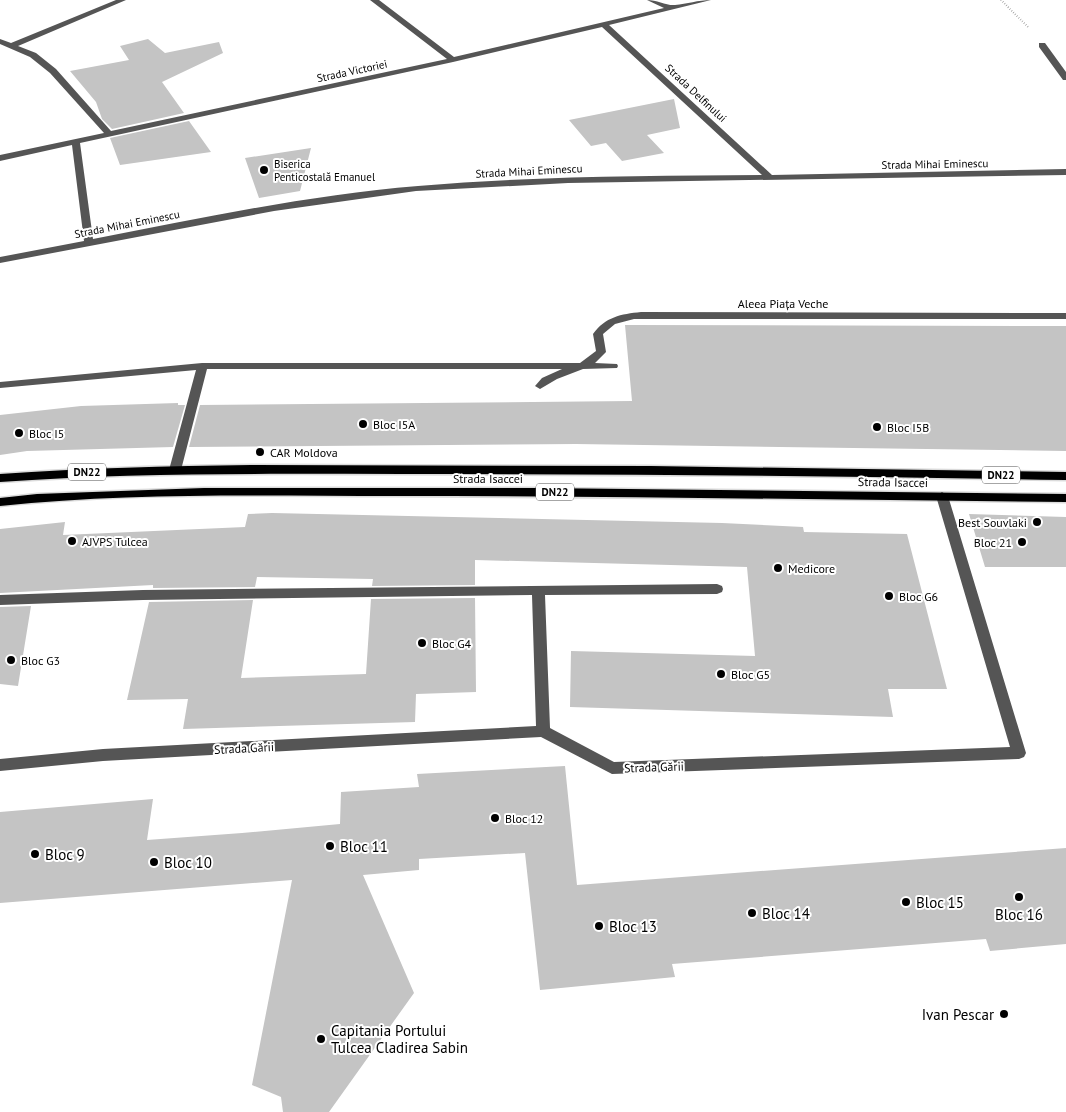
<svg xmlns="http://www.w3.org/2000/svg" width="1066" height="1112" font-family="'PT Sans',sans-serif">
	<rect width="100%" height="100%" fill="#fff"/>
	<!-- building -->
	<path fill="#c4c4c4" d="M148 39 165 53 219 42 223 53 162 82 184 113 112 129 102 119 96 102 70 71 129 60 120 46Z
		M674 99 680 128 647 135 664 153 622 161 606 143 591 146 569 120Z
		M189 121 211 152 120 165 110 138Z
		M311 148 300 191 259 198 245 158Z
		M625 325 1066 326V451L576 444 189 447 200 405 632 401Z
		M178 403V405H185L173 447 27 451 0 455V415L81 406Z
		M272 513 722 523 803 527 804 532 907 534 947 689H888L893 717 570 707 571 651 755 656 747 567 475 560V585L372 586 373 579 257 577 255 587 153 588V585L0 593V529L65 522 63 535 245 527 248 514Z
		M969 514 1066 517V567H985Z
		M475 598 476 692 416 694 415 722 183 729 188 699 127 700 149 602 253 600 241 678 366 674 371 599Z
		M31 606 18 686 0 684V607Z
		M565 766 577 885 1066 848V944L990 951 986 939 672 964 675 977 540 990 525 853 419 859V870L363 875 414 993 329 1112H283L281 1097 252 1085 292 880 0 903V812L153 799 147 840 242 833 340 824 341 792 419 787 417 774Z"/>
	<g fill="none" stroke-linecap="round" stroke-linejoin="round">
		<defs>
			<path id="major" d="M251 465 651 466 1066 472V480C845 476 623 474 402 474 268 474 134 472 0 482V474C84 468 167 466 251 465Z
				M204 488H538L1066 494V502C843 500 619 496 396 496 265 496 131 492 0 506V498L37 494Z"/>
		</defs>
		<!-- major casing -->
		<use href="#major" stroke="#dbdbdb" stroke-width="3"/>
		<!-- path -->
		<path stroke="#777" stroke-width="2" stroke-dasharray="0.5 2" stroke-linecap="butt" d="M1001 0 1028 27"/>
		<!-- minor -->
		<path fill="#555" fill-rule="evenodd" d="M116 0H126L18 46 36 53 56 69 111 131 447 59 370 0H379L454 57 664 8 647 0C657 0 667 6 675 5 687 4 698 0 711 0L609 25 772 175 1066 169V175L568 183 416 191 274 211 0 263V257L84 241 72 145 0 161V155L104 133 50 73 30 57 0 44V39L11 43ZM602 27 762 175C647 176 532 176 418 186 309 195 201 218 93 239L80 143 453 62Z
			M1039 43H1045L1066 72V80H1063L1039 47Z
			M641 312 1066 313V319H634L615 324 603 334 606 352 595 363 617 364 618 366 617 368 583 369 557 379 540 389 535 386 542 378 562 369H207L181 470 175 474 169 470 196 370 0 388V382L202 363H580L596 351 593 334C605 317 621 314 641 312Z
			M942 492 948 496 1026 753 1024 757 1019 759 612 774 541 737 103 761 0 771V759L103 749 536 726 532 595 143 600 0 605V595L143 590 717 584 722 586 723 589 722 592 717 594 545 595 550 728 614 762 1010 747 936 496Z"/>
		<!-- major -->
		<use href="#major" fill="#000" fill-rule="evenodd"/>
	</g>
	<!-- markers -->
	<g fill="#000" stroke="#fff" stroke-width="2">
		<circle cx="264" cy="170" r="5"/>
		<circle cx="363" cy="424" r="5"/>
		<circle cx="877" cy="427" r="5"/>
		<circle cx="19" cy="433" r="5"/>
		<circle cx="260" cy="452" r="5"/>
		<circle cx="1037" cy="522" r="5"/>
		<circle cx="72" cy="541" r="5"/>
		<circle cx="1022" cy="542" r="5"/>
		<circle cx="778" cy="568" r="5"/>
		<circle cx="889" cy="596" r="5"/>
		<circle cx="422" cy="643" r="5"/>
		<circle cx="11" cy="660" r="5"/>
		<circle cx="721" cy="674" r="5"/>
		<circle cx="495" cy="818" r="5"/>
		<circle cx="330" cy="846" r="5"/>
		<circle cx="35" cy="854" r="5"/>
		<circle cx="154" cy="862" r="5"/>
		<circle cx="1019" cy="897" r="5"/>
		<circle cx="906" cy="902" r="5"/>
		<circle cx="752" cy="913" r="5"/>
		<circle cx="599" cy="926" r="5"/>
		<circle cx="1004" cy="1014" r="5"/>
		<circle cx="321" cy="1039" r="5"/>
	</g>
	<g text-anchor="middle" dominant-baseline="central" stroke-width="4" stroke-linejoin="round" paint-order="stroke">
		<!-- far-street labels -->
		<g font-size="11" fill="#000" stroke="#fff">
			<text transform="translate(352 71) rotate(-12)">Strada Victoriei</text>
			<text transform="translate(696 93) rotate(43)">Strada Delfinului</text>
			<text transform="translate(935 164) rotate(-1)">Strada Mihai Eminescu</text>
			<text transform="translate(529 171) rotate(-3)">Strada Mihai Eminescu</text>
			<text transform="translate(127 224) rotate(-11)">Strada Mihai Eminescu</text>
		</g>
		<!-- far-poi labels -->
		<g font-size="11" fill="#000" stroke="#fff" text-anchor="start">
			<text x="274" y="164">Biserica<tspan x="274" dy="13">Penticostală Emanuel</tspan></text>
		</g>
		<!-- shield labels -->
		<g fill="#fff" stroke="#4c4c4c" stroke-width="1">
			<rect x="68" y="463.5" width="38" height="17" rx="4"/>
			<rect x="982" y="466.5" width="38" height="17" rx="4"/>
			<rect x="536" y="483.5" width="38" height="17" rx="4"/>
		</g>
		<g font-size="11" font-weight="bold" fill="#000">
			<text x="87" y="472">DN22</text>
			<text x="1001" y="475">DN22</text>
			<text x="555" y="492">DN22</text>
		</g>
		<!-- street labels -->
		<g font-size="12" fill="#000" stroke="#fff">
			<text x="783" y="303">Aleea Piața Veche</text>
			<text x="488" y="478">Strada Isaccei</text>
			<text transform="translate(893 482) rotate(1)">Strada Isaccei</text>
			<text transform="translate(244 748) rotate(-3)">Strada Gării</text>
			<text transform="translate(654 767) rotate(-2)">Strada Gării</text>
		</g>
		<!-- poi labels -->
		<g font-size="12" fill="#000" stroke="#fff" text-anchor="start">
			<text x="373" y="424">Bloc I5A</text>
			<text x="887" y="427">Bloc I5B</text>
			<text x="29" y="433">Bloc I5</text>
			<text x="270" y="452">CAR Moldova</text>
			<text x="1027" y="522" text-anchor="end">Best Souvlaki</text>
			<text x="82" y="541">AJVPS Tulcea</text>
			<text x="1012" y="542" text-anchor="end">Bloc 21</text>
			<text x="788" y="568">Medicore</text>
			<text x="899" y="596">Bloc G6</text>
			<text x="432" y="643">Bloc G4</text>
			<text x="21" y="660">Bloc G3</text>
			<text x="731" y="674">Bloc G5</text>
			<text x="505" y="818">Bloc 12</text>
		</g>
		<!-- near-poi labels -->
		<g font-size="15" fill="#000" stroke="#fff" text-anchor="start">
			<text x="340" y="846">Bloc 11</text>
			<text x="45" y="854">Bloc 9</text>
			<text x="164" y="862">Bloc 10</text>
			<text x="916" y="902">Bloc 15</text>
			<text x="762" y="913">Bloc 14</text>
			<text x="1019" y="914" text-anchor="middle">Bloc 16</text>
			<text x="609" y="926">Bloc 13</text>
			<text x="994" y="1014" text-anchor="end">Ivan Pescar</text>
			<text x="331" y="1030">Capitania Portului<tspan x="331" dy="17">Tulcea Cladirea Sabin</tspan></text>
		</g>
	</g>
</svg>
